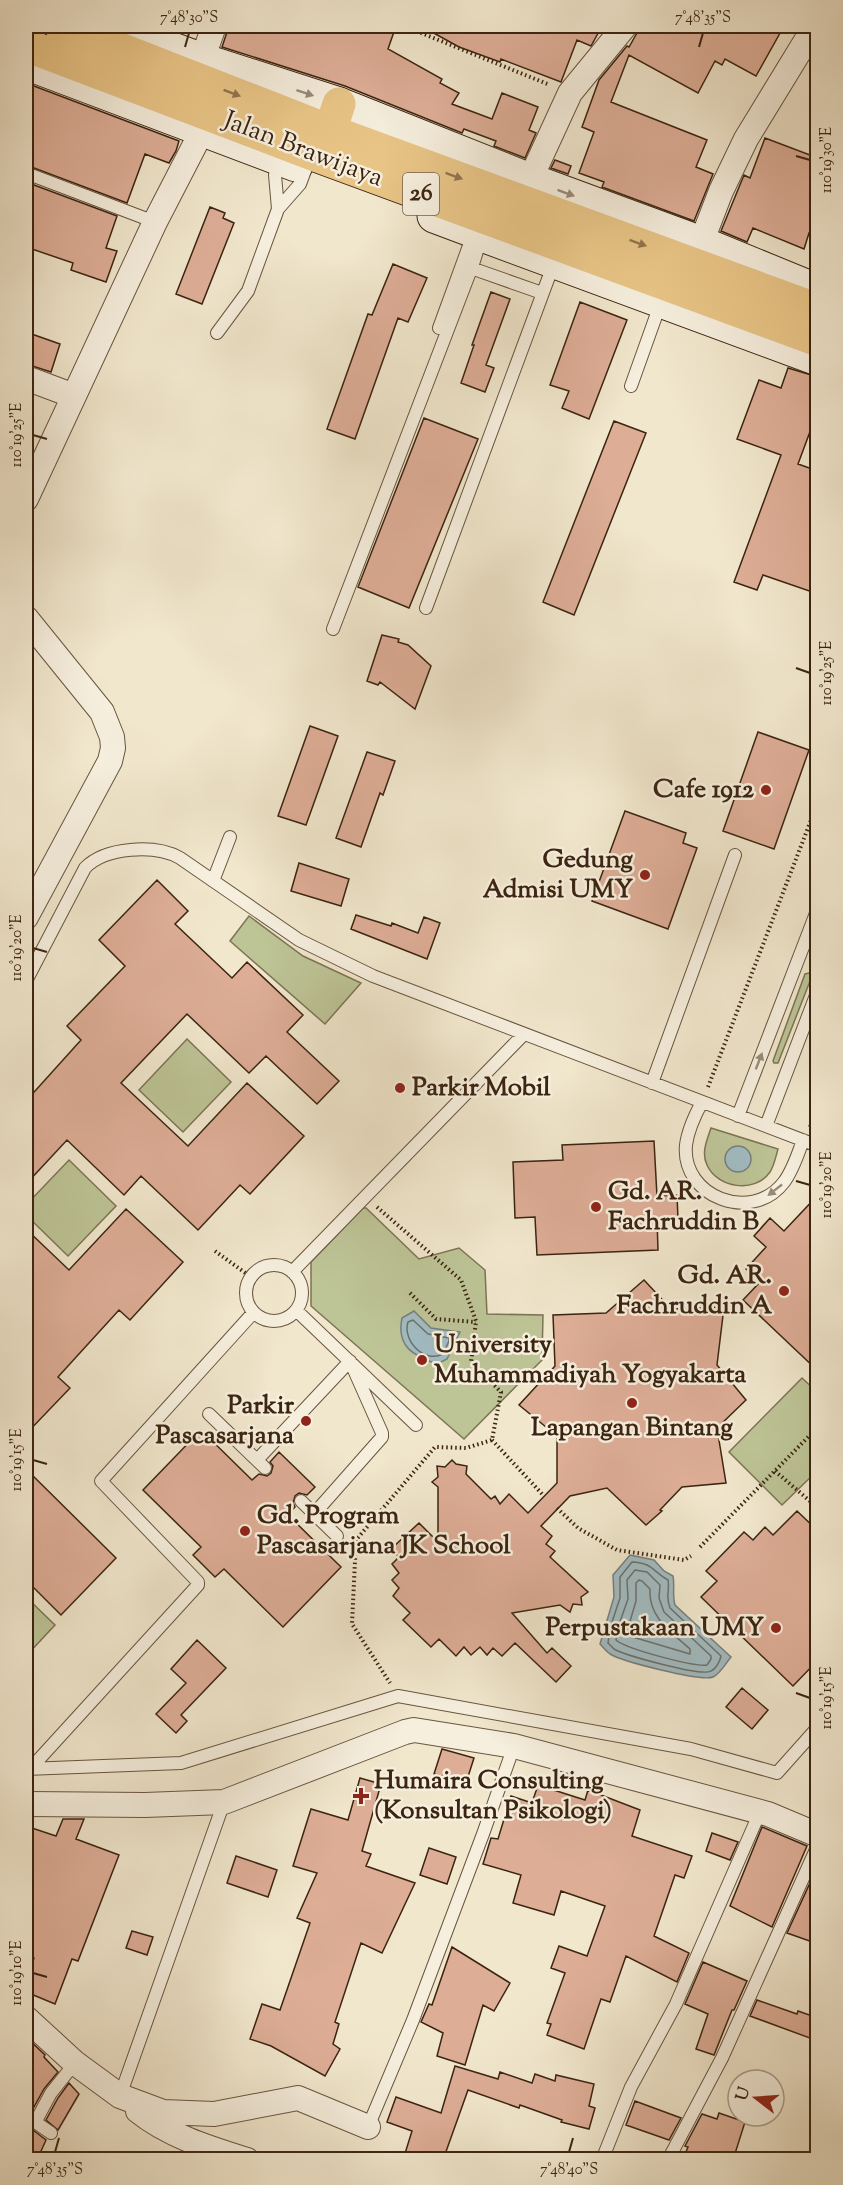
<svg xmlns="http://www.w3.org/2000/svg" width="843" height="2185" font-family="'Sorts Mill Goudy',serif">
	<rect width="100%" height="100%" fill="#f1e7cd"/>
	<filter id="stains"><feTurbulence type="fractalNoise" baseFrequency=".00333" numOctaves="4"/><feColorMatrix values="0 0 0 0 .2 0 0 0 0 .09 0 0 0 0 .02 0 0 0 .5 -.17"/></filter>
	<radialGradient id="worn" r=".72"><stop offset=".6" stop-color="#630" stop-opacity="0"/><stop offset="1" stop-color="#630" stop-opacity=".3"/></radialGradient>
	<!-- green -->
	<path fill="#bdc496" stroke="#7c7454" stroke-width="1.5" d="M249 916 303 956 361 983 325 1024 230 941Z
		M809 973 812 976 778 1063H774L773 1061 805 974Z
		M187 1039 231 1082 183 1132 139 1090Z
		M711 1128 778 1149C776 1156 774 1166 770 1172 755 1194 717 1188 707 1165 701 1153 707 1140 711 1128Z
		M69 1160 116 1206 68 1256 26 1215V1205Z
		M363 1208H366L419 1259 459 1248 485 1270 487 1314 543 1315 542 1360 464 1439 311 1306V1262Z
		M802 1378 817 1392V1471L782 1505 729 1452Z
		M26 1597 55 1625 26 1656Z"/>
	<!-- water -->
	<path fill="#a1bcc3" stroke="#787f7c" stroke-width="1.5" d="M725 1159a13 13 0 1 1 26 0a13 13 0 1 1-26 0Z
		M414 1311 431 1328 460 1332 447 1359 437 1364C414 1356 396 1347 402 1318Z
		M630 1555 654 1560 664 1571 673 1576C675 1586 672 1595 675 1605L731 1657C726 1663 720 1674 713 1677 701 1682 621 1661 610 1654 606 1651 603 1647 600 1644L614 1597 613 1575Z"/>
	<g fill="none" stroke-linecap="round" stroke-linejoin="round">
		<!-- shore -->
		<path stroke="#6e706a" stroke-width="1.5" d="M413 1320 428 1334 449 1338V1341L443 1354C424 1364 402 1340 408 1322Z
			M632 1562C653 1563 652 1571 668 1580 670 1592 665 1595 670 1608L721 1656C720 1661 716 1669 711 1671 702 1677 624 1655 614 1649 613 1648 609 1644 608 1643L610 1628 620 1598V1577Z
			M635 1570 647 1572 660 1585 659 1598 664 1612 711 1656V1659L707 1665C694 1667 626 1649 616 1640L617 1630 628 1599 627 1580Z
			M639 1580 642 1581 650 1589C648 1617 671 1632 690 1649V1654L626 1635 636 1601V1583Z"/>
	</g>
	<!-- building -->
	<path fill="#ddad96" stroke="#3b2411" stroke-width="1.5" d="M245 26H341L355 31 357 26H396L388 49 442 79 440 83 459 93 452 104 492 119 502 93 538 107 529 130 536 133 525 158 494 146 496 141 464 129 462 133 345 86 222 47 228 29 242 33Z
		M421 26H602L591 46 577 40 561 82 501 59 500 62 459 47Z
		M641 26H784L756 76 725 59 722 65 715 61 698 93 629 55 611 102 707 140 696 167 713 174 694 221 602 187 604 182 579 173 594 132 582 127 599 80 627 46 629 47Z
		M26 83 179 141 176 151 169 163 145 154 127 203 26 165Z
		M765 138 818 158V237L809 233 804 249 753 228 747 242 721 231 744 175 750 178Z
		M555 160 571 166 568 174 551 168Z
		M26 182 117 216 106 248 117 251 106 282 71 270 73 263 26 247Z
		M210 207 225 213 223 218 234 223 202 304 176 294Z
		M393 264 427 278 408 322 398 318 355 439 327 429 368 314 372 315Z
		M491 292 510 299 486 365 494 368 485 392 461 383 474 345H472Z
		M580 302 627 320 589 419 562 408 569 391 550 385Z
		M26 332 60 344 51 372 26 364Z
		M788 368 818 377V410L798 464 818 471V594L763 575 757 590 734 582 781 455 737 439 759 380 781 388Z
		M424 418 478 439 409 608 358 587Z
		M614 421 646 433 574 615 543 602Z
		M382 635 399 639 398 642 408 645 431 666 415 709 380 682 378 685 367 681Z
		M310 726 338 736 306 825 278 816Z
		M758 732 809 750 774 849 723 831Z
		M367 752 395 761 383 795 380 793 361 847 336 838Z
		M625 811 686 833 683 843 697 848 668 929 592 901Z
		M299 863 349 879 341 906 291 891Z
		M157 880 188 911 175 924 232 978 247 962 303 1015 287 1032 339 1081 317 1104 266 1056 249 1073 187 1014 121 1083 188 1146 247 1083 304 1136 250 1194 240 1185 198 1230 141 1176 124 1195 67 1140 26 1184V1101L81 1040 67 1026 125 966 99 940Z
		M356 915 391 926 392 923 418 933 424 917 440 923 427 959 351 929Z
		M654 1141 657 1196 677 1195 678 1219H657L658 1250 537 1255 535 1217 515 1218 513 1162 563 1160 562 1145Z
		M818 1195V1371L743 1300 760 1282 746 1269 766 1247 754 1236 770 1218 784 1231Z
		M126 1209 183 1262 130 1320 119 1310 58 1377 70 1388 26 1434V1229L69 1270Z
		M644 1280 671 1309 724 1307 717 1365 746 1400 717 1428 726 1483 682 1487 660 1510 662 1511 646 1525 607 1488 570 1496 541 1526 552 1536 546 1544 555 1551 550 1557 588 1592 581 1597 582 1605 573 1604 570 1612 560 1605 512 1613 547 1653 552 1648 571 1666 556 1682 515 1643 502 1656 493 1648 487 1655 480 1647 471 1655 464 1647 456 1656 439 1639 431 1647 403 1620 410 1613 393 1596 399 1588 392 1580 399 1573 392 1564 399 1557 391 1549 419 1523 438 1542V1487L432 1482 438 1477 437 1466 445 1467 452 1460 456 1464 467 1466 466 1474 491 1499 495 1496 500 1504 509 1494 528 1513 557 1483V1436L519 1405 555 1366 553 1315 606 1313Z
		M201 1430 252 1480 259 1474 267 1476 271 1473 273 1466 270 1462 279 1452 315 1487 307 1495 299 1493 295 1496 293 1503 295 1507 288 1515 341 1567 283 1627 224 1569 215 1577 193 1555 201 1547 143 1490Z
		M26 1469 116 1558 61 1615 26 1580Z
		M797 1511 818 1531V1660L793 1686 701 1597 717 1581 706 1571 744 1532 753 1540 765 1527 773 1535Z
		M197 1640 226 1668 181 1715 187 1721 176 1733 156 1714 186 1683 171 1669Z
		M742 1688 768 1710 752 1729 726 1707Z
		M442 1749 474 1758 466 1783 434 1774Z
		M360 1778 381 1784 362 1851 371 1854 366 1866 415 1883 382 1953 361 1943 335 2022 339 2024 333 2044 340 2049 325 2076 271 2046 250 2039 262 2004 280 2010 310 1923 297 1918 317 1873 293 1866 311 1809 348 1820Z
		M538 1785 585 1800 588 1790 640 1810 632 1836 692 1856 684 1878 675 1875 654 1936 689 1953 677 1982 626 1956 610 2002 601 1999 584 2049 547 2035 551 2024 547 2023 565 1973 551 1968 559 1946 587 1956 605 1906 561 1891 554 1915 513 1903 521 1875 483 1864 491 1838 498 1839 511 1796 532 1803Z
		M63 1819H84L76 1839 119 1855 78 1961 72 1959 55 2004 26 1992V1978L34 1958 26 1954V1826L56 1836Z
		M762 1827 807 1846 772 1927 730 1906Z
		M712 1833 738 1842 730 1860 706 1851Z
		M429 1848 456 1857 447 1884 420 1875Z
		M236 1856 277 1870 268 1897 227 1883Z
		M815 1872H818V1911L813 1924 818 1926V1944L787 1933Z
		M132 1931 153 1937 147 1955 126 1948Z
		M452 1947 510 1983 494 2011 483 2005 465 2065 437 2056 443 2033 421 2022 429 2004 432 2005Z
		M703 1962 747 1981 734 2010H732L714 2055 696 2049 708 2014 685 2004Z
		M757 2000 797 2014 798 2011 818 2018V2041L750 2016Z
		M26 2037 45 2055 44 2057 58 2072 44 2089 29 2116 30 2126 33 2130 46 2140 37 2160H26Z
		M455 2066 498 2079 500 2072 532 2083 535 2074 555 2081 556 2075 594 2084 589 2106 595 2108 589 2129 561 2122 562 2120 520 2105 519 2108 468 2090 443 2160H403L412 2131 387 2122 396 2097 441 2113Z
		M69 2083 79 2094 58 2130 46 2120 58 2098Z
		M635 2101 681 2118 669 2140 626 2125Z
		M719 2113 745 2122 733 2160H701L685 2154 688 2147 685 2146 702 2114 717 2119Z"/>
	<g fill="none" stroke-linecap="round" stroke-linejoin="round">
		<defs>
			<path id="lane" d="M26 173 155 222
				M278 209 300 184 306 168
				M471 268 542 293
				M439 328 474 232
				M217 333 248 291 278 209 275 175 280 160
				M631 386 661 302
				M426 608 554 263
				M333 629 473 264 482 235
				M213 881 230 837
				M26 981 85 868C105 847 155 844 180 858L299 940 373 976 818 1146
				M652 1083 735 855
				M702 1102C695 1115 688 1129 686 1145 681 1197 752 1224 784 1182 793 1170 798 1154 803 1140
				M738 1116 818 908
				M766 1126 818 990
				M246 1293a28 28 0 1 1 56 0a28 28 0 1 1-56 0Z
				M292 1272 524 1034
				M297 1311 416 1425
				M209 1414 265 1468
				M257 1460 350 1361 382 1433V1437L314 1514
				M301 1501 337 1536
				M31 1768 198 1585V1582L101 1481 253 1313
				M26 1769 181 1763 398 1696 691 1749 777 1773 818 1727
				M120 2096 224 1802
				M368 2127 413 2020 483 1834 514 1746
				M51 2133 38 2124 37 2119 51 2093 75 2063
				M602 2160 631 2087 676 2004 760 1812
				M668 2160 722 2058 818 1845"/>
			<path id="street" d="M202 60 214 26
				M530 180 570 93 625 26
				M701 243 721 191 746 139 815 26
				M26 378 74 396
				M26 499 155 222 202 131
				M26 618 102 712 112 737 113 748 110 761 26 917
				M26 1804 145 1805 224 1802 405 1732 414 1730 514 1746 768 1814 818 1835
				M26 2018 75 2063 120 2096 163 2112 214 2114 298 2098 368 2127
				M138 2111C169 2136 209 2148 247 2160"/>
			<path id="secondary" d="M111 26 202 60 339 104 530 180 701 243 818 291
				M26 63 296 165
				M434 216 474 231 482 235 818 359"/>
			<path id="highway" d="M61 26 330 131 818 310
				M26 45 318 156 818 340
				M330 131 339 104"/>
		</defs>
		<!-- lane casing -->
		<use href="#lane" stroke="#685540" stroke-width="14"/>
		<!-- street casing -->
		<use href="#street" stroke="#685540" stroke-width="26"/>
		<!-- secondary casing -->
		<use href="#secondary" stroke="#3b2411" stroke-width="35"/>
		<!-- highway casing -->
		<use href="#highway" stroke="#3b2411" stroke-width="35"/>
		<!-- path -->
		<path stroke="#3b2411" stroke-width="4" stroke-dasharray="1.5 3" stroke-linecap="butt" d="M404 26 550 85
			M708 1087 818 802
			M810 1127 818 1108
			M377 1207 461 1280 476 1321 471 1362 501 1392 492 1440 466 1448 435 1447 356 1540 352 1624 390 1683
			M215 1251 251 1277
			M410 1293 436 1319 476 1322
			M492 1440 544 1496
			M775 1471 818 1508
			M557 1508 578 1528 617 1550 684 1560 691 1556
			M700 1547 818 1427"/>
		<!-- lane -->
		<use href="#lane" stroke="#f6efde" stroke-width="12"/>
		<!-- street -->
		<use href="#street" stroke="#f6efde" stroke-width="24"/>
		<!-- secondary -->
		<use href="#secondary" stroke="#f6efde" stroke-width="33"/>
		<!-- highway -->
		<use href="#highway" stroke="#e8c486" stroke-width="33"/>
	</g>
	<!-- one-way arrows -->
	<defs><path id="oneway-solid" d="M-6-.8H1V-3.2L6.5 0L1 3.2V.8H-6Z" transform="scale(1.5)"/></defs>
	<g fill="#92744c">
		<use href="#oneway-solid" transform="translate(232 93) rotate(21)"/>
		<use href="#oneway-solid" transform="translate(454 176) rotate(20)"/>
		<use href="#oneway-solid" transform="translate(638 243) rotate(20)"/>
	</g>
	<g fill="#988a78">
		<use href="#oneway-solid" transform="translate(305 93) rotate(18)"/>
		<use href="#oneway-solid" transform="translate(566 193) rotate(20)"/>
		<use href="#oneway-solid" transform="translate(759 1061) rotate(-69)"/>
		<use href="#oneway-solid" transform="translate(775 1190) rotate(142)"/>
	</g>
	<!-- ticks -->
	<path fill="none" stroke="#3b2411" stroke-width="2" d="M185 47 189 33M699 47 703 33M796 156 810 160M33 435 47 439M796 668 810 673M33 948 47 952M796 1181 810 1185M33 1460 47 1464M796 1693 810 1698M33 1973 47 1977M55 2152 59 2138M569 2152 573 2138"/>
	<!-- markers -->
	<g fill="#8f2418" stroke="#f6efde" stroke-width="2">
		<circle cx="766" cy="790" r="6"/>
		<circle cx="645" cy="875" r="6"/>
		<circle cx="400" cy="1088" r="6"/>
		<circle cx="596" cy="1207" r="6"/>
		<circle cx="784" cy="1291" r="6"/>
		<circle cx="422" cy="1360" r="6"/>
		<circle cx="632" cy="1403" r="6"/>
		<circle cx="306" cy="1421" r="6"/>
		<circle cx="245" cy="1531" r="6"/>
		<circle cx="776" cy="1628" r="6"/>
		<path d="M358 1787h6v6h6v6h-6v6h-6v-6h-6v-6h6z"/>
	</g>
	<g text-anchor="middle" dominant-baseline="central" stroke-width="5" stroke-linejoin="round" paint-order="stroke">
		<!-- shield labels -->
		<rect fill="#f6efde" stroke="#73614e" stroke-width="1.5" x="403" y="173" width="36" height="42" rx="4.5"/>
		<g font-size="24" font-weight="bold" fill="#3b2411">
			<text x="421" y="194">26</text>
		</g>
		<!-- street labels -->
		<g font-size="26" fill="#3b2411" stroke="#f6efde">
			<text transform="translate(303 150) rotate(21)">Jalan Brawijaya</text>
		</g>
		<!-- poi labels -->
		<g font-size="26" font-weight="bold" fill="#3b2411" stroke="#f6efde" text-anchor="end">
			<text x="754" y="790">Cafe 1912</text>
			<text x="633" y="860">Gedung<tspan x="633" dy="30">Admisi UMY</tspan></text>
			<text x="412" y="1088" text-anchor="start">Parkir Mobil</text>
			<text x="608" y="1192" text-anchor="start">Gd. AR.<tspan x="608" dy="30">Fachruddin B</tspan></text>
			<text x="772" y="1276">Gd. AR.<tspan x="772" dy="30">Fachruddin A</tspan></text>
			<text x="434" y="1345" text-anchor="start">University<tspan x="434" dy="30">Muhammadiyah Yogyakarta</tspan></text>
			<text x="294" y="1406">Parkir<tspan x="294" dy="30">Pascasarjana</tspan></text>
			<text x="632" y="1428" text-anchor="middle">Lapangan Bintang</text>
			<text x="257" y="1516" text-anchor="start">Gd. Program<tspan x="257" dy="30">Pascasarjana JK School</tspan></text>
			<text x="764" y="1628">Perpustakaan UMY</text>
			<text x="374" y="1781" text-anchor="start">Humaira Consulting<tspan x="374" dy="30">(Konsultan Psikologi)</tspan></text>
		</g>
	</g>
	<!-- margin -->
	<rect width="843" height="2185" fill="none" stroke="#f1e7cd" stroke-width="66"/>
	<!-- north arrow -->
	<g transform="translate(756 2098) rotate(287)"><circle r="28" fill="#f6efde" stroke="#ab9e8c" stroke-width="1.5"/>
	<path d="M0-4.5L10 22L0 15L-10 22Z" fill="#8f2418"/>
	<text y="-9" font-size="16" font-weight="bold" text-anchor="middle" fill="#3b2411">U</text>
	</g>
	<rect x="33" y="33" width="777" height="2119" fill="none" stroke="#3b2411" stroke-width="2"/>
	<g font-size="15" text-anchor="middle" fill="#3b2411">
		<text x="189" y="22">7°48'30"S</text>
		<text x="703" y="22">7°48'35"S</text>
		<text transform="translate(826 160) rotate(-90)" y="5">110°19'30"E</text>
		<text transform="translate(16 435) rotate(-90)" y="5">110°19'25"E</text>
		<text transform="translate(826 673) rotate(-90)" y="5">110°19'25"E</text>
		<text transform="translate(16 948) rotate(-90)" y="5">110°19'20"E</text>
		<text transform="translate(826 1185) rotate(-90)" y="5">110°19'20"E</text>
		<text transform="translate(16 1460) rotate(-90)" y="5">110°19'15"E</text>
		<text transform="translate(826 1698) rotate(-90)" y="5">110°19'15"E</text>
		<text transform="translate(16 1973) rotate(-90)" y="5">110°19'10"E</text>
		<text x="55" y="2174">7°48'35"S</text>
		<text x="569" y="2174">7°48'40"S</text>
	</g>
	<rect width="100%" height="100%" filter="url(#stains)"/>
	<rect width="100%" height="100%" fill="url(#worn)"/>
</svg>
